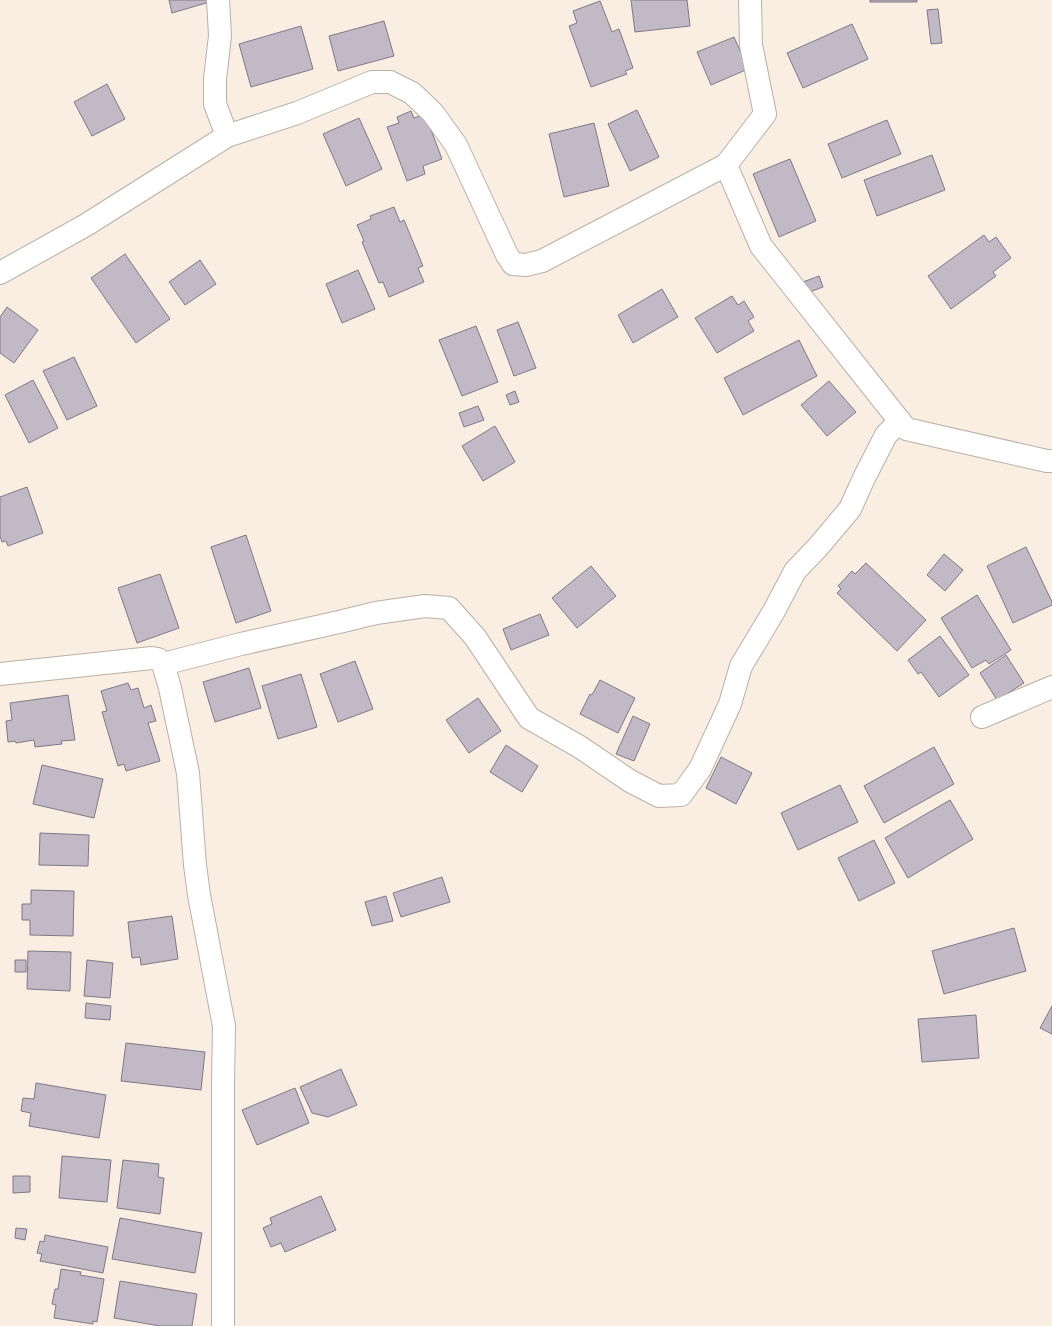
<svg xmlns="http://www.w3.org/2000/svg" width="1052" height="1326" font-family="Quicksand,sans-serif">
	<rect width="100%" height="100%" fill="#faeee3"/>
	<!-- building -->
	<path fill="#c1b9c6" stroke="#807984" d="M169 0H213V1L172 13Z
		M631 0H687L690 26 635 32Z
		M870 0H917V2H870Z
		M600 1 612 32 619 29 633 68 625 71 627 74 591 87 569 26 577 23 573 11Z
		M938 9 942 43 931 44 927 10Z
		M384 21 394 56 338 71 329 36Z
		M852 24 868 59 803 88 787 53Z
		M301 26 313 69 251 87 239 44Z
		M734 37 748 69 711 85 697 52Z
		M107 84 125 119 92 136 74 102Z
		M637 110 659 157 630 171 608 124Z
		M411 111 414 118 425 114 442 159 423 166 425 174 407 181 387 127 399 123 397 117Z
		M359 118 382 169 346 186 323 134Z
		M887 120 901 154 842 178 828 144Z
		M594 123 609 186 564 197 549 134Z
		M932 155 945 190 877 216 864 180Z
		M790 159 816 221 779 237 753 174Z
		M394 207 400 222 404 220 423 266 418 268 424 282 389 297 383 282 379 283 362 242 364 241 357 225 371 219 370 216Z
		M984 235 989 242 996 237 1011 258 993 272 996 276 951 309 928 276Z
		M125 254 170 319 136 343 91 278Z
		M200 260 216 284 185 305 169 282Z
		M358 270 375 309 342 323 326 284Z
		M819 276 823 287 807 293 803 282Z
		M662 289 678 317 633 343 618 315Z
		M732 296 738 305 744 301 754 317 748 321 754 331 717 353 695 318Z
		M7 307 38 330 14 363 0 353V317Z
		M518 322 536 368 514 376 497 330Z
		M476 326 498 382 462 396 439 340Z
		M799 340 817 376 743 415 724 378Z
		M74 357 97 406 67 420 43 371Z
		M33 380 58 428 29 443 5 395Z
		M829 381 856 412 827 436 801 405Z
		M515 391 519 402 510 405 506 395Z
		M478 406 484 420 464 427 459 413Z
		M495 426 515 462 483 481 462 446Z
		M27 487 43 533 8 546 6 541 2 542 0 536V497Z
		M246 535 271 611 236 623 211 547Z
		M1026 547 1052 602V605L1013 623 987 566Z
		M944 554 963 570 945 591 927 575Z
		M866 563 926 620 897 651 837 593 841 589 838 586 852 571 855 574Z
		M591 566 616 596 577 628 552 598Z
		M160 574 179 628 137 643 118 588Z
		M977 595 1011 650 989 664 986 660 972 668 941 618Z
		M540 614 549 635 511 650 503 629Z
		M940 636 969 675 939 697 921 672 918 674 908 660Z
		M1006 655 1024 683 997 700 980 673Z
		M355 661 373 709 338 722 320 674Z
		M249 668 261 708 215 722 203 682Z
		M301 674 317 727 278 739 262 686Z
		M600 680 635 698 618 733 580 714 590 694 592 695Z
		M128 683 131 690 138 688 144 708 151 705 156 721 148 723 160 761 126 771 124 764 118 766 102 712 107 711 101 691Z
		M68 695 75 740 61 741 62 744 35 747 34 740 16 743 15 741 8 742 6 721 12 720 10 703Z
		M478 698 501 731 469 753 446 720Z
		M633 716 650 724 634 761 616 754Z
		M506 745 538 766 522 792 490 772Z
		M934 747 954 784 884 823 864 786Z
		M721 757 752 773 736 804 706 788Z
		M42 765 103 779 94 818 33 804Z
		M840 785 858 822 798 850 781 813Z
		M950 800 973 839 908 878 885 838Z
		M40 833 89 835 88 866 39 865Z
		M874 840 895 883 859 901 838 858Z
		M442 877 450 902 401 917 393 893Z
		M31 890 74 891 73 936 30 935V920H22V904H31Z
		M386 896 393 921 372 926 365 902Z
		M172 916 178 959 141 965 140 957 132 958 128 922Z
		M1014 928 1026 971 944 994 932 951Z
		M28 951 71 952 70 991 27 989Z
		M15 960H26V972H15Z
		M87 960 113 963 110 998 84 996Z
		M86 1003 111 1006 110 1020 85 1018Z
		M1052 1006V1034L1040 1028Z
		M976 1015 979 1058 922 1062 918 1019Z
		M126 1043 205 1052 201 1090 121 1081Z
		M341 1069 357 1105 328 1117 312 1113 300 1087Z
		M36 1083 106 1095 99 1138 29 1126 31 1113 21 1111 23 1098 34 1099Z
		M295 1088 309 1123 257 1145 242 1110Z
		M62 1156 111 1160 107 1202 59 1198Z
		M123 1160 159 1164 158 1177 164 1178 160 1214 117 1208Z
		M13 1176H30V1192L13 1193Z
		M321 1196 336 1230 285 1252 281 1243 271 1247 263 1228 272 1224 270 1218Z
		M120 1218 202 1233 195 1273 112 1259Z
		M16 1228 27 1229 25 1240 15 1238Z
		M45 1235 108 1247 103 1273 40 1261 42 1254 37 1253 40 1241 44 1242Z
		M61 1269 81 1272 80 1275 104 1279 97 1322 93 1321V1324L54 1318 56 1305 52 1304 55 1289H58Z
		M120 1281 197 1294 192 1326H160L114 1318Z"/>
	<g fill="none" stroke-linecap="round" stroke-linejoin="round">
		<defs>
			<path id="minor" d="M218 0 220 36 215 79V104L227 136
				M750 0 751 45 765 114 726 165 761 246 906 429 1047 461H1052
				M0 273 86 225 227 136 297 113 372 82H390L412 93 433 113 456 145 507 255 513 264 526 265 542 261 726 165
				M163 664 241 644 339 622 376 613 425 606 449 608 475 637 529 718 580 747 630 781 659 796 681 795 700 769 730 704 741 666 774 611 795 571 818 547 850 509 864 478 886 435 900 421
				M0 674 152 658 158 659 163 664 170 688 188 773 195 865 199 895 224 1026 223 1083V1326
				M982 717 1052 687"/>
		</defs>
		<!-- minor casing -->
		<use href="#minor" stroke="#bbb0a5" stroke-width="24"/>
		<!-- minor -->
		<use href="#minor" stroke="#fff" stroke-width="22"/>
	</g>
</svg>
